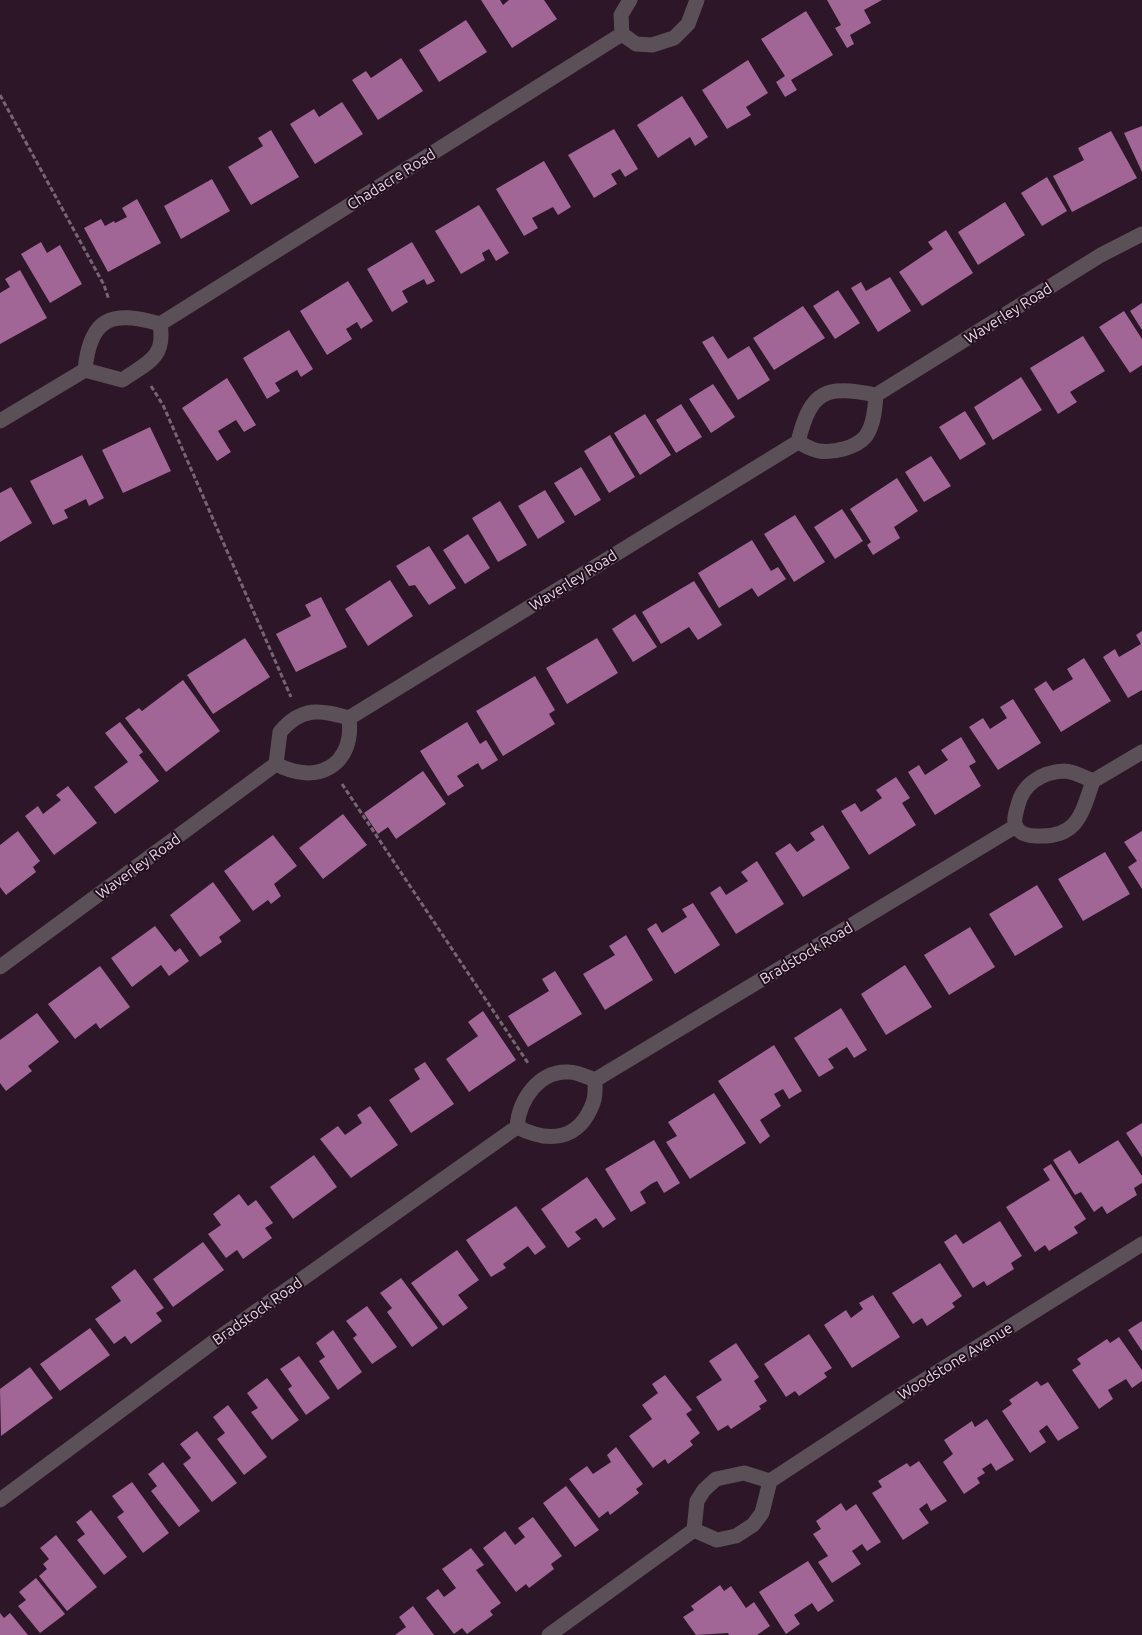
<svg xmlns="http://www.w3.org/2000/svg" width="1142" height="1635" font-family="Ubuntu,sans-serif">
	<rect width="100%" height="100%" fill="#2c1628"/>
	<!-- building -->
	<path fill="#a16696" d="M481 0H500L503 5 509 0H544L557 19 512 48Z
		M827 0H882L864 10 871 23 850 35 854 44 847 48 835 28 841 25Z
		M806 11 833 55 791 80 797 90 785 97 776 82 785 76 761 39Z
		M466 20 487 52 439 82 419 50Z
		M401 58 423 91 378 120 352 80 366 71 371 78Z
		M748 60 768 93 746 107 751 115 727 129 702 90Z
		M682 96 708 137 695 146 690 137 658 158 637 125Z
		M342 102 363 134 315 164 290 124 314 109 319 117Z
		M1142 126V172L1124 133Z
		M614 129 638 169 625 177 620 169 611 174 617 184 594 198 568 155Z
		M271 130 299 177 251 205 228 167 263 146 258 138Z
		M1111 131 1137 178 1072 212 1053 176 1084 160 1078 148Z
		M544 161 571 207 558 215 553 207 532 218 538 228 524 236 496 189Z
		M1047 177 1067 211 1042 226 1021 193Z
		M212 179 230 211 181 239 164 206Z
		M137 199 161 243 108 272 84 228 101 219 105 226 114 221 115 223 127 217 122 208Z
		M1005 202 1025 235 978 265 958 232Z
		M479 205 509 253 496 261 489 249 482 253 485 260 461 274 435 231Z
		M946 230 973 273 922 306 899 272 933 249 928 242Z
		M41 242 47 253 60 245 82 284 50 303 21 254Z
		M412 242 435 281 427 285 424 279 402 291 408 302 392 312 367 269Z
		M20 270 47 318 0 344V293L10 287 5 279Z
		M890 277 911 311 878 332 851 288 861 282 866 291Z
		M348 281 373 321 361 329 357 322 346 329 352 339 327 355 300 311Z
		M838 290 860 323 835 339 813 306Z
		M1142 303V330L1130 311Z
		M803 306 825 338 774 370 753 338Z
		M1124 311 1142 339V365L1130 373 1099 327Z
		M289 330 313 369 301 377 297 370 275 383 280 391 267 399 243 358Z
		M713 336 728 359 749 346 770 380 738 400 702 342Z
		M1083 336 1105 371 1070 392 1077 402 1058 414 1030 368Z
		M1021 377 1042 410 993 440 974 407Z
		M227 378 256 425 244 432 236 420 218 431 231 452 217 461 182 408Z
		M713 384 735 417 711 433 689 399Z
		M681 404 702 437 676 453 656 420Z
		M965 411 986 444 960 460 939 427Z
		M645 414 671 455 640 475 614 433Z
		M150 427 171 471 123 493 102 450Z
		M610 435 635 477 609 493 584 451Z
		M82 455 104 498 89 506 86 499 64 510 68 518 53 525 30 481Z
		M931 456 951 486 924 502 905 472Z
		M581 467 601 500 575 516 554 483Z
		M897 478 918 511 894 527 900 538 873 555 867 545 871 542 850 509Z
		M11 487 32 523 0 542V493Z
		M545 490 565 522 538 539 518 506Z
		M500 501 527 545 498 562 472 518Z
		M842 509 863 541 835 559 814 527Z
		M795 515 825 562 794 582 764 534Z
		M468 534 490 568 465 584 443 550Z
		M752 540 771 571 778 567 786 579 758 597 752 588 719 608 698 573Z
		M429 546 456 588 429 605 415 585 409 586 396 566Z
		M390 580 413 616 368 646 345 609Z
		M694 581 722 625 698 640 689 627 661 644 642 612Z
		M321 597 347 647 296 672 276 634 311 616 305 605Z
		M635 614 657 647 633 662 612 629Z
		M1142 631V690L1128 698 1103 657 1115 649 1119 657 1141 644 1136 635Z
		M245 638 270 677 213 714 187 675Z
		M597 638 618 673 567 704 546 668Z
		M1084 658 1111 701 1061 732 1034 689 1046 681 1053 691 1073 679 1067 669Z
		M535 676 555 710 549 714 555 724 503 756 476 711Z
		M183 680 220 731 166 772 125 718 139 708 142 711Z
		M1013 699 1041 743 998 770 969 727 983 718 990 729 1007 718 1000 707Z
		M120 722 143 752 139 755 159 781 115 814 94 787 128 762 105 733Z
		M467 722 480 744 486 740 498 760 482 770 478 763 457 776 464 786 448 796 420 751Z
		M961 737 976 762 969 766 981 786 935 815 908 772 919 765 925 775 948 760 941 750Z
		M423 771 446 804 396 839 388 827 378 834 364 813Z
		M896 777 910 798 902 803 916 825 869 855 841 811 855 803 861 812 882 798 876 790Z
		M68 786 97 823 54 855 25 816 38 806 43 814 61 800 56 795Z
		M343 814 367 845 323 879 299 848Z
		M823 825 850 868 803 897 775 853 790 843 797 852 815 840 810 833Z
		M18 831 40 861 33 867 36 872 6 895 0 887V845Z
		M1142 831V889L1128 867 1137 861 1124 842Z
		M273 835 297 866 274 884 281 896 271 904 268 900 253 911 224 871Z
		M1105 852 1130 894 1083 921 1058 879Z
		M757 861 784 904 736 934 710 893 720 886 726 895 748 881 741 872Z
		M213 882 241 921 219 937 222 942 200 957 170 915Z
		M1037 885 1063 927 1015 956 989 914Z
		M693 903 720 945 675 974 647 929 656 923 662 933 687 917 682 909Z
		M155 926 175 952 180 948 189 961 169 976 161 965 132 987 111 958Z
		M970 927 995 967 949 995 924 955Z
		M626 935 653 980 605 1010 583 974 615 955 609 946Z
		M905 965 932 1007 886 1035 861 994Z
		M100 966 130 1007 100 1029 96 1023 75 1039 48 1004Z
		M555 971 582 1014 528 1047 508 1016 549 991 542 979Z
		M841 1008 867 1050 854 1058 847 1047 828 1059 834 1068 819 1077 794 1038Z
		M483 1011 516 1060 469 1092 446 1059 478 1036 468 1022Z
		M37 1013 59 1042 28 1066 32 1071 6 1091 0 1083V1040Z
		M774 1045 802 1091 789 1099 783 1089 774 1094 781 1106 760 1120 770 1136 760 1144 718 1081Z
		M425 1062 454 1104 411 1133 389 1100 420 1079 414 1069Z
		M714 1093 746 1143 690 1179 666 1142 677 1136 668 1122Z
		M370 1106 398 1145 351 1178 320 1139 338 1126 345 1135 362 1123 357 1115Z
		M1142 1123V1157L1126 1133Z
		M654 1140 680 1183 664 1193 657 1181 651 1184 640 1192 646 1203 631 1212 605 1169Z
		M1118 1140 1142 1176V1183L1134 1188 1137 1195 1107 1214 1102 1206 1094 1212 1081 1192 1075 1195 1053 1160 1070 1150 1079 1164Z
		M314 1155 337 1187 293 1219 270 1187Z
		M1051 1164 1086 1219 1074 1227 1078 1233 1049 1251 1045 1245 1035 1252 1006 1207 1050 1180 1043 1169Z
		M587 1177 616 1219 603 1228 596 1218 575 1232 581 1239 568 1248 541 1209Z
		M239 1194 248 1206 256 1200 273 1223 265 1228 272 1238 243 1259 237 1250 226 1258 208 1234 221 1225 213 1214Z
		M516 1206 546 1247 535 1255 528 1246 503 1264 506 1268 491 1277 466 1240Z
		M1000 1221 1022 1256 1011 1263 1014 1269 987 1286 984 1281 973 1288 944 1242 956 1234 963 1244Z
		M203 1242 224 1270 173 1307 153 1279Z
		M457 1250 479 1280 458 1295 468 1308 443 1326 411 1283Z
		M940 1263 962 1296 952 1303 955 1307 927 1326 922 1318 913 1324 892 1293Z
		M135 1269 164 1308 156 1313 162 1321 131 1344 125 1336 114 1344 95 1319 121 1301 111 1287Z
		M401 1278 438 1328 412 1347 387 1312 392 1308 380 1293Z
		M873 1295 900 1337 852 1368 824 1325 846 1310 851 1318 863 1309 859 1303Z
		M367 1306 397 1347 372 1364 353 1338 357 1335 346 1321Z
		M1142 1321V1351L1128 1330Z
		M90 1328 110 1355 60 1391 40 1364Z
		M333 1330 362 1372 338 1390 319 1361 325 1357 316 1343Z
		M809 1334 832 1368 824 1373 827 1377 799 1396 795 1391 786 1397 764 1364Z
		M1119 1337 1142 1370V1381L1132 1388 1126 1379 1108 1390 1113 1399 1099 1409 1072 1370 1081 1364 1077 1359 1107 1339 1110 1343Z
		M736 1343 759 1377 754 1381 767 1401 759 1406 761 1409 731 1429 728 1425 718 1431 696 1397 722 1380 709 1361Z
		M299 1356 330 1398 306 1415 288 1389 292 1386 280 1369Z
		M30 1367 53 1398 1 1436 0 1389Z
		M665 1375 692 1410 686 1414 700 1433 690 1441 693 1445 668 1464 665 1459 653 1468 629 1436 652 1419 642 1405 658 1393 652 1384Z
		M267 1378 299 1420 272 1440 251 1412 258 1408 247 1393Z
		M1037 1381 1041 1386 1048 1382 1079 1428 1058 1441 1047 1425 1039 1431 1046 1442 1030 1453 1002 1411 1012 1404 1009 1400Z
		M228 1405 267 1457 244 1475 217 1439 225 1433 213 1417Z
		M987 1419 1014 1460 996 1471 991 1463 982 1469 985 1473 977 1478 980 1483 964 1494 943 1462 953 1454 944 1440 972 1421 975 1427Z
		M197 1431 237 1483 212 1502 183 1464 191 1458 180 1444Z
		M616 1447 643 1484 636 1489 639 1493 610 1515 608 1511 599 1518 569 1479 587 1466 593 1474 611 1462 607 1455Z
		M919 1461 947 1501 931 1511 927 1503 919 1509 929 1523 903 1540 872 1493 882 1487 878 1481 907 1463 910 1467Z
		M163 1462 200 1511 179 1527 151 1491 157 1486 148 1474Z
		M132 1482 169 1533 143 1553 117 1517 124 1512 112 1496Z
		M566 1486 599 1530 575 1547 543 1503Z
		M841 1503 846 1511 856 1504 881 1542 867 1551 862 1544 852 1551 861 1564 832 1583 818 1562 828 1556 813 1534 821 1529 816 1521Z
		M91 1510 127 1557 104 1575 77 1540 85 1534 76 1522Z
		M533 1517 562 1556 551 1564 554 1569 529 1588 526 1584 516 1592 483 1548 505 1531 515 1545 525 1537 518 1528Z
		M56 1535 97 1587 67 1611 39 1576 47 1569 43 1564 49 1559 40 1548Z
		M471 1548 484 1565 476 1570 501 1603 490 1611 493 1615 467 1634 462 1628 454 1634 426 1598 438 1589 444 1597 456 1588 442 1569Z
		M808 1561 834 1601 818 1612 812 1603 794 1615 800 1624 786 1634 759 1592Z
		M36 1578 65 1614 40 1633 18 1606 26 1600 19 1592Z
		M720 1585 724 1591 731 1586 746 1608 754 1602 770 1626 757 1635H729L728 1633 696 1635 683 1617 694 1610 691 1606Z
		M413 1606 434 1635H395L406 1627 399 1617Z
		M0 1613 4 1618 10 1613 28 1635H0Z"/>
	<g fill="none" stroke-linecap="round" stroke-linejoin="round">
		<!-- path -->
		<path stroke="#786574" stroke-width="3" stroke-dasharray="5 2.5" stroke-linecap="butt" d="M0 95 104 285 109 300
			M151 386 163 405 291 697
			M342 784 528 1063"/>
		<!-- street -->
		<path stroke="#5b5058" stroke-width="15" d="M630 0 621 15 622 34 636 44 652 45 674 38 688 24 697 0
			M85 370C90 317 112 310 160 324L622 34
			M0 421 85 370 122 380C147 363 166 358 160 324
			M798 442C804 445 812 450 819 451 834 453 856 448 866 436 874 424 875 408 876 395
			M276 764 280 732C301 707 320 709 349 718L798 442C811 390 825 385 876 395L1101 255 1142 234
			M276 764C316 786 355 766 349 718
			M1093 781C1084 777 1073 771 1064 771 1042 772 1023 784 1018 805 1016 812 1013 821 1016 827 1020 834 1030 836 1037 836 1078 838 1082 813 1093 781L1142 752
			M0 967 276 764
			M517 1127C519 1100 539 1070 569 1072 577 1072 587 1077 595 1080L1016 826
			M517 1127C549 1143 579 1141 593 1103 596 1096 595 1087 595 1080
			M0 1500 220 1337 517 1127
			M694 1530 717 1540 736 1536 753 1525 762 1513 770 1481 907 1391 1142 1244
			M694 1530 697 1501 704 1490 716 1479 744 1473 770 1481
			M549 1635 694 1530"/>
	</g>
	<g text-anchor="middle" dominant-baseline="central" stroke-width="4" stroke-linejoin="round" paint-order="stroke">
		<!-- street labels -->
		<g font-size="15" fill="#e6d7e2" stroke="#220d1e">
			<text transform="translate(391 179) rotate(-32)">Chadacre Road</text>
			<text transform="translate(1008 313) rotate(-32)">Waverley Road</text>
			<text transform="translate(573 580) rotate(-32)">Waverley Road</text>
			<text transform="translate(138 866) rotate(-36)">Waverley Road</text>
			<text transform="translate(806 953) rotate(-31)">Bradstock Road</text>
			<text transform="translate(257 1311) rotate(-35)">Bradstock Road</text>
			<text transform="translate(955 1361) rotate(-32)">Woodstone Avenue</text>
		</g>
	</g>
</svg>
